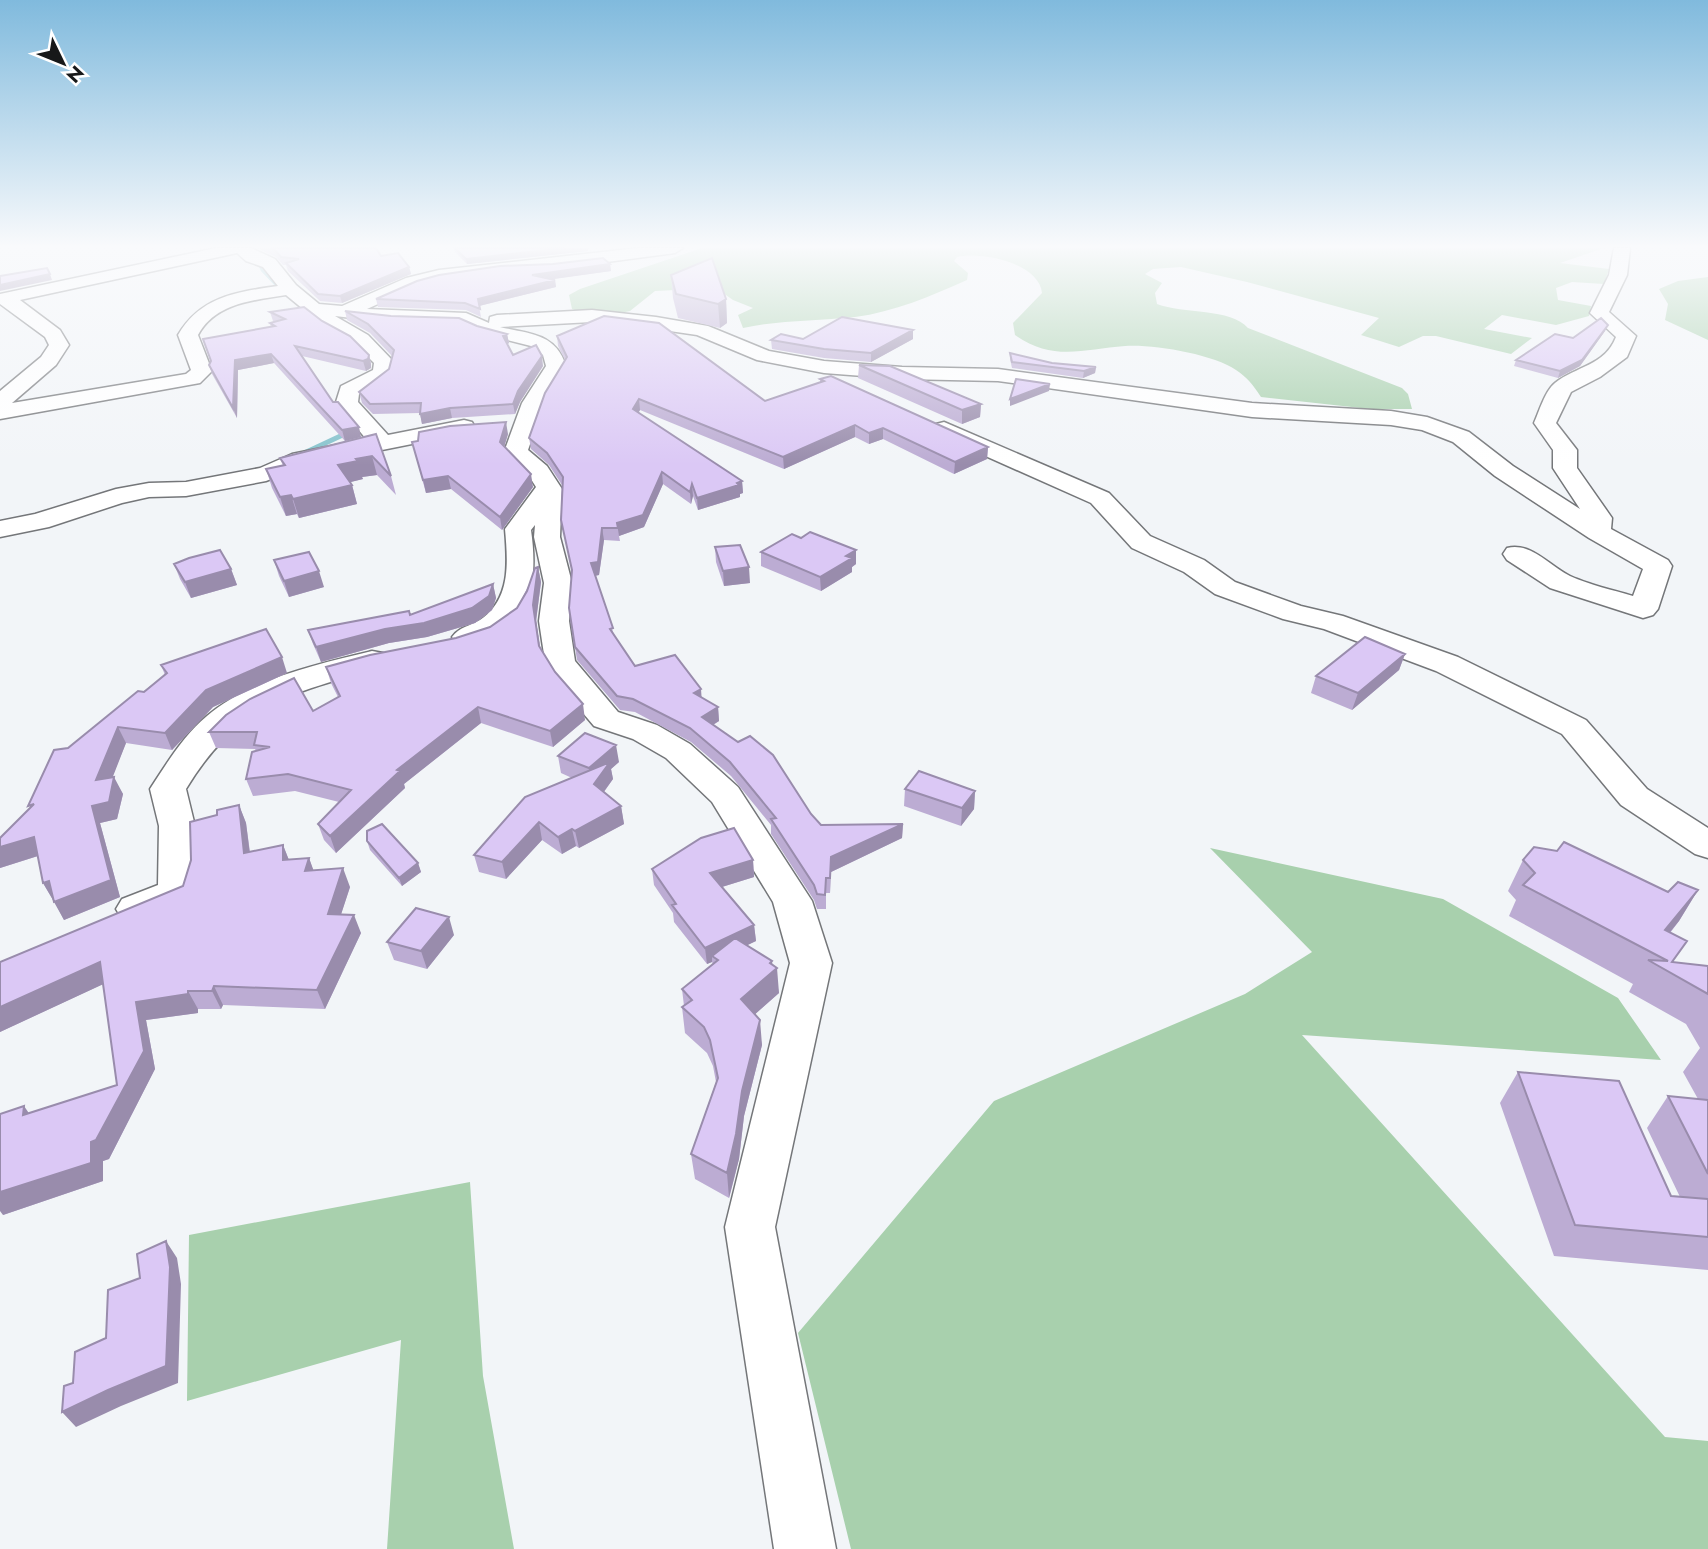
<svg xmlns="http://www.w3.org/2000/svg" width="1708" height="1549" font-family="Jost,sans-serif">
	<rect width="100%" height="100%" fill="#f2f5f8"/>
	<!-- forest -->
	<path fill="#a8d0ad" d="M702 248H1604L1560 263 1609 269 1604 284 1572 282 1556 288 1558 300 1591 306 1589 316 1556 325 1502 315 1484 329 1532 338 1511 354 1436 336H1423L1399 347 1361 335 1379 318 1247 282 1181 267 1153 269 1145 274 1162 283 1155 293 1157 304C1183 314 1231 308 1248 328L1402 388 1408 394 1412 409H1370L1261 397C1254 386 1247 377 1236 370 1213 354 1153 344 1125 346 1084 349 1053 362 1015 335L1013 323 1042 293C1039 263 981 251 957 257L954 261 968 273 967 280C931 296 894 312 855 317 817 321 780 320 743 328L738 315 753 308 733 300 716 288 655 291 630 311 611 315 592 316 572 309 569 295 580 289Z
		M1708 277V340L1665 320 1668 304 1659 289 1678 281Z
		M1210 848 1443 899 1618 998 1661 1060 1302 1035 1665 1437 1708 1441V1549H851L798 1333 994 1101 1245 994 1312 952Z
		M470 1182 483 1376 514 1549H387L401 1340 187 1401 189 1235Z"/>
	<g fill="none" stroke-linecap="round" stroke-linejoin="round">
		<!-- stream-far1 -->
		<path stroke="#84c2cc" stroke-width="4.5" d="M253 248 263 270 283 291"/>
		<!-- stream -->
		<path stroke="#84c2cc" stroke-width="5" d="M300 455 349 432"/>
		<defs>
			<path id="minor" d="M216 248H251L275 259 296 285 319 304 342 306 406 278 439 270 639 248H683L675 253 554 269 501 271 440 280 418 286 367 309 466 313 489 323 490 317 497 315 592 310 656 317 708 326 769 351 824 361 902 367 998 369 1252 403 1391 411 1427 417 1469 432 1513 466 1580 509 1553 468V450L1534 423C1539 412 1545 391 1555 383 1576 366 1605 366 1616 337L1590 313 1609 275 1614 248H1630L1627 275 1609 312 1636 336 1627 357 1600 377 1571 392 1556 423 1577 450V468L1612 518 1611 529 1668 560 1672 566 1658 609 1653 615 1643 618 1550 588 1507 560 1503 554 1507 548C1532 542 1549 566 1570 576 1590 585 1613 590 1633 596L1643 569 1589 538 1495 476 1453 442 1422 430 1391 425 1252 417 998 381 902 379 824 373 757 360 697 335 656 329 592 322 500 327C529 334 556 333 566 366L544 403 528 450 547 466 562 489 560 537 572 583 569 621 575 661 618 712 657 725 690 744 738 787 812 901 832 963 775 1227 836 1549H774L725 1227 790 963 773 902 712 802 666 758 633 739 594 726 560 686 545 661 539 621 544 583 534 537 535 525 531 530C537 573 535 619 488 639 477 644 469 647 456 643L452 637C459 627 470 626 480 620 511 599 508 563 505 529L536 487 529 476 504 452 522 403 546 366 543 355 531 346 479 333 462 325 393 323 335 316 368 335 394 362 390 377 359 394 358 402 388 435 464 420 472 422 475 427 472 432 307 465 266 481 186 496 149 497 122 503 49 527 0 537V521L35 514 116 489 149 483 186 482 260 468 292 454 366 439 336 402 341 386 373 370 374 363 354 343 326 328 286 295C254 300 215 303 198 335L212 371 200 383 0 419V391L41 357 49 345 45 337 0 304V294ZM237 253 246 261 263 267 278 286C237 292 201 296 178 335L191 370 186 374 12 403 56 365 69 345 60 330 20 300Z
				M944 422 1109 493 1150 536 1204 560 1235 582 1301 606 1343 616 1458 657 1586 720 1647 789 1708 828V858L1695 854 1621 805 1562 734 1436 671 1324 629 1283 619 1215 594 1184 572 1132 548 1091 503 936 434 933 429 936 424Z
				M372 651 383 653 387 660 383 667C292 693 238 703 186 789L195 826 197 892 191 902 150 919 136 923 122 919 116 909 122 899 158 885 159 826 150 789C167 763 183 736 207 716 251 679 317 664 372 651Z"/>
		</defs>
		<!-- minor casing -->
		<use href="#minor" stroke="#747679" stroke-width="3"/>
		<!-- minor -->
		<use href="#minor" fill="#fff" fill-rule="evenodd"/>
	</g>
	<!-- wall -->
	<path fill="#bcacd3" d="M257 248H376L381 256 409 267 411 274 342 303 320 301 288 271 286 265H283L276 257Z
		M454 248H588V251L467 264 455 252Z
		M610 264 611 271 552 279 555 280 556 287 479 306 481 317 466 310 378 307 376 299Z
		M671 275 726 299 727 323 720 328 678 318 673 298Z
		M345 311 477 326 507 334 509 343 507 344 513 355 543 366 520 402 515 414 452 418 422 424 420 413 373 414 362 403 359 392 389 369 392 356 370 333 347 320Z
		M270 312 322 321 369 355 371 364V368L366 371 302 356 333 402 361 437 345 441 274 363 238 370 237 418 212 374 209 365 211 361 271 327 270 323 275 322 273 321Z
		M1605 331 1580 366 1558 378 1514 366 1516 360 1573 338Z
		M557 336 765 401 820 383V379L988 447 987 459 954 474 883 439 869 444 855 437 784 469 640 410 638 413 742 481 743 493 740 494V497L698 510 693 496 691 504 663 484 644 527 619 536 620 541 604 540 599 575 595 576 614 635 635 666 701 698 718 707 719 721 713 725 821 825 903 824 902 838 831 872 830 893H826V909H817L814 900 771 834V825L731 776 691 742 635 712 620 710 577 660 569 608 572 572 561 520 562 485 549 465 531 449 529 438 565 360 558 346Z
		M803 339H913L871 362 824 358 772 349 771 340Z
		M1010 353 1052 363 1096 367 1095 373 1083 378 1012 368 1010 359Z
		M859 365 981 404 980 417 962 424 858 378Z
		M376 434 391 476 396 495 377 475 362 477 363 479 350 482 352 485 357 504 299 518 297 514 286 516 272 488 266 469 283 466 280 458Z
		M508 434 504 447 533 487 502 530 451 489 426 493 412 442Z
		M801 538 856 550V564L852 567V572L821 591 761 566V552Z
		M715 547 750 583 724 586 716 562Z
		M274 560 324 587 289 597 279 576Z
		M174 564 231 569 237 585 191 598 180 579Z
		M538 567 541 582 536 621 540 647 585 720 553 747 481 723 404 784 405 788 336 853 324 840 318 824 339 802 295 791 253 796 246 779 256 751 255 749 216 748 209 732 313 711 338 697 331 683 326 667 456 638 490 627 517 608Z
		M493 584 496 598 492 610 475 623 427 637 389 643 321 662 313 644 308 630 410 615Z
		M1405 654 1399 670 1352 710 1311 693 1316 676Z
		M161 665 287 673 213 707 172 750 126 743 112 777 123 794 117 819 100 823 120 897 64 920 54 900H53L43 883 38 856 0 868V838L30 809 68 748 165 675Z
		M558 756 619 762 611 769 613 779 604 792 621 806 624 824 579 848 576 846 562 854 542 840 506 879 479 872 474 855 572 778 561 773Z
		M905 789 975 791 974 809 961 826 904 806Z
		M239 805 246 823 250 852 283 845 289 860 309 858 313 870 350 887 341 914 361 933 325 1009 223 1005 221 1009H198V1013L146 1020 155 1069 109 1159 103 1161V1181L3 1215 29 1113 117 1085 103 984 0 1032V962L183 886 217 815Z
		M367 841 418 863 421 872 402 886 370 850Z
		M753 860 754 877 722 887 754 925 756 941 747 945 773 965 779 993 755 1014 762 1045 744 1116 739 1159 729 1198 695 1179 691 1154 716 1082 713 1066 707 1053 685 1033 682 1007 684 1006 682 989 713 964 712 962 707 964 674 922 673 913 654 885 652 869Z
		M1523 860 1668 892 1698 890 1679 921 1670 933 1674 962 1708 966V1270L1554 1256 1500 1103 1518 1072 1671 1196 1680 1197 1647 1128 1668 1096 1698 1099 1683 1072 1700 1048 1686 1024 1629 992 1633 984 1509 916 1516 900 1508 891Z
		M454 935 427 969 394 960 387 942Z"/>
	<!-- shaded-wall -->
	<path fill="#998cac" d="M565 248H588V251L467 264 466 259Z
		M610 264 611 271 533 282 532 275Z
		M409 267 411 274 342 303 340 296Z
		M50 274 52 280 0 291V285Z
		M555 280 556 287 479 306 478 299Z
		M726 299 727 323 720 328 718 304Z
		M1608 325 1605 331 1580 366 1558 378 1560 371Z
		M913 330V339L871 362V353Z
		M507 334 509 343 505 346 503 336Z
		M271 354 274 363 238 370 237 418 233 408 235 360Z
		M369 355 371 364V368L366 371 363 361Z
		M542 356 543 366 520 402 515 414 513 404 518 391Z
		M1096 367 1095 373 1083 378 1084 371Z
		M1050 384 1049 391 1010 406V399Z
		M639 399 640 410 634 420 633 409Z
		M981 404 980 417 962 424V410Z
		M450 408 452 418 422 424 420 414Z
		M506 422 508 434 502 454 500 442Z
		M855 425V437L784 469 783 457Z
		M359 427 361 437 345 441 342 430Z
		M883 428V439L869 444V433Z
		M988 447 987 459 954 474 955 462Z
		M372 456 377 475 362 477 363 479 343 484 338 465 356 459Z
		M662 472 663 484 644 527 619 536 617 523Z
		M531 474 533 487 502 530 500 517Z
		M448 476 451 489 426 493 423 480Z
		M742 481 743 493 740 494V497L698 510 697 498Z
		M692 484 693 496 691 504 690 492Z
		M352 485 357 504 299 518 293 499Z
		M291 495 297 514 286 516 280 497Z
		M602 528 604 540 599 575 593 576 591 563Z
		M856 550V564L852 567V572L821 591 820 577 846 556Z
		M538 567 541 582 536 621 542 661 533 605Z
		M749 567 750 583 724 586 723 571Z
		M231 569 237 585 191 598 185 582Z
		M319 571 324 587 289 597 284 581Z
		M493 584 496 598 492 610 475 623 427 637 389 643 321 662 316 647 385 629Z
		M1405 654 1399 670 1352 710 1358 693Z
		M282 657 287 673 213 707 172 750 165 733 206 690Z
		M701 689 702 703 694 693Z
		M583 704 585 720 553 747 550 731Z
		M478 707 481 723 404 784 405 788 336 853 330 836 397 770Z
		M718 707 719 721 703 731 702 717Z
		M118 727 126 743 105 797 96 780Z
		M616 745 619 762 611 769 613 779 597 801 592 786 589 768Z
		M114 777 123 794 117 819 100 823 120 897 64 920 54 902 92 806Z
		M975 791 974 809 961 826 962 808Z
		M239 805 246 823 252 871 244 853Z
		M621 806 624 824 579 848 575 831Z
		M539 822 542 840 506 879 502 862Z
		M903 824 902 838 831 872 830 893 831 857Z
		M572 829 576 846 562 854 558 837Z
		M34 837 44 854 0 868V847Z
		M283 845 290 863 283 860Z
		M309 858 316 877 305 871Z
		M753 860 754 877 712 890 710 873Z
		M418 863 421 872 402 886 399 878Z
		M343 868 350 887 335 933 328 914Z
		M49 881 59 898 53 900 43 883Z
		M1698 890 1679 921 1653 953 1665 930Z
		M354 915 361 933 325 1009 317 990Z
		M449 917 454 935 427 969 421 951Z
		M754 925 756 941 717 960 712 956V962L707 964 705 948Z
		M772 961 773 971 777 968 779 993 743 1025 741 999Z
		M100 962 110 981 0 1032V1007Z
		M214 986 223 1005 221 1009 212 991Z
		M188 991 198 1009V1013L146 1020 155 1069 109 1159 103 1161V1181L3 1215 0 1211V1190L91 1142 144 1051 136 1002Z
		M760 1020 762 1045 744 1116 739 1159 729 1198 727 1173 742 1091Z
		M24 1106 37 1125 23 1115Z
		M166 1241 177 1258 181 1284 178 1383 121 1406 76 1427 62 1412Z"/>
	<!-- building -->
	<path fill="#dbc8f5" stroke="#998cac" stroke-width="2" d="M271 248H376L381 256 398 253 409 267 340 296 318 294 286 263 299 259 281 257 274 249Z
		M455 248H565L466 259Z
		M603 258 610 264 532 275 555 280 478 299 480 309 465 303 376 299 417 281 439 275 500 266 553 264Z
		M712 258 726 299 718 304 676 294 671 275Z
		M47 268 50 274 0 285V276Z
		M304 307 322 321 350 336 369 355 368 359 363 361 295 346 333 402H338L359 427 342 430 271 354 235 360 233 408 209 365 211 361 203 339 275 326 270 323 285 319 270 312Z
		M345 311 391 316 459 318 477 326 507 334 503 336 513 355 536 345 542 356 518 391 513 404 450 408 420 414 421 403 370 404 359 392 389 369 394 350 368 324Z
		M604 316 659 323 765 401 824 381 820 379 831 376 988 447 955 462 883 428 869 433 855 425 783 457 639 399 633 409 742 481 737 483 739 485 697 498 692 484 690 492 662 472 643 515 617 523 618 528H602L598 562 591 563 613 628 610 629 635 666 675 655 701 689 694 693 718 707 702 717 738 742 750 736 773 755 811 814 821 825 903 824 831 857 830 878H826L825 895 817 894 814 885 771 819 776 818 730 762 690 728 633 699 617 696 575 647 569 608 572 570 561 520 563 477 547 453 529 438 545 393 567 357 557 336Z
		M842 317 913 330 871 353 824 349 771 340 781 334 803 339Z
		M1601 318 1608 325 1582 360 1560 371 1516 360 1555 334 1573 338Z
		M1010 353 1052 363 1096 367 1084 371 1012 362Z
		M859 365 890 366 981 404 962 410Z
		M1016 379 1050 384 1010 399Z
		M506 422 500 442 531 474 500 517 448 476 423 480 412 442 418 441 419 432 450 426Z
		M376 434 391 476 372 456 356 459 358 461 338 465 352 485 293 499 291 495 280 497 266 469 285 465 280 458Z
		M810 532 856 550 846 556 852 558 820 577 761 552 792 534 801 538Z
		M740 545 749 567 723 571 715 547Z
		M220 550 231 569 185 582 174 564 189 558Z
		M309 552 319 571 284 581 274 560Z
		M538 567 533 605 539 646 555 672 583 704 550 731 478 707 397 770 400 771 330 836 318 824 351 790 288 774 246 779 252 752 270 747 254 745 257 732H209L226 715 250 699 294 678 313 711 340 696 326 667 370 655 456 638 490 627 517 608 527 591 535 568Z
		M493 584 489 596 472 608 424 623 385 629 316 647 308 630 409 611 410 615Z
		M266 629 282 657 206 690 165 733 118 727 96 780 114 777 109 802 92 806 111 880 54 902 49 881 43 883 34 837 0 847V838L34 804 28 806 54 750 68 748 138 691 144 692 167 673 161 665Z
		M1365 637 1405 654 1358 693 1316 676Z
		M585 733 616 745 589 768 558 756Z
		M610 762 594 784 621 806 575 831 572 829 558 837 539 822 502 862 474 855 525 797Z
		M919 771 975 791 962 808 905 789Z
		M239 805 244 853 283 845V860L309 858 305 871 343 868 328 914 354 915 317 990 214 986 212 991H188V994L136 1002 144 1051 96 1140 91 1142V1163L0 1192V1114L24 1106 23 1115 117 1085 100 962 0 1007V962L183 886 191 860 190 822 217 815V810Z
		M382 824 418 863 399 878 367 841V831Z
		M734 828 753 860 710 873 754 925 705 948 672 905 676 904 652 869 701 838Z
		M1564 842 1668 892 1678 882 1698 890 1665 930 1687 941 1672 962 1708 966V994L1648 960 1668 961 1523 885 1535 873 1523 860 1534 847 1557 851Z
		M416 908 449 917 421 951 387 942Z
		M735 938 772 961 770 963 777 968 741 999 760 1020 742 1091 736 1134 727 1173 691 1154 718 1078 710 1040 704 1027 682 1007 692 1000 682 989 718 960 712 956Z
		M1518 1072 1619 1081 1671 1196 1708 1199V1237L1575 1225Z
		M1668 1096 1708 1100V1174Z
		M166 1241 170 1267 166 1366 108 1390 62 1412 64 1386 73 1383 75 1352 106 1338 108 1290 140 1278 137 1254Z"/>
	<!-- sky -->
	<linearGradient id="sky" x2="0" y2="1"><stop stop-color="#80badd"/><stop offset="0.53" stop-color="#f9fafc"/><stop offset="1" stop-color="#f9fafc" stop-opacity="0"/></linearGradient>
	<rect width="1708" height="465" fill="url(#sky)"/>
	<!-- north arrow -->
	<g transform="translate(63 63) rotate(133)" stroke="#ffffff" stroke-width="5" paint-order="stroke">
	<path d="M0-5L12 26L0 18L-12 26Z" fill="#171819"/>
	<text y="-10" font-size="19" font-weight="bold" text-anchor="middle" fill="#171819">N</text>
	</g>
</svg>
